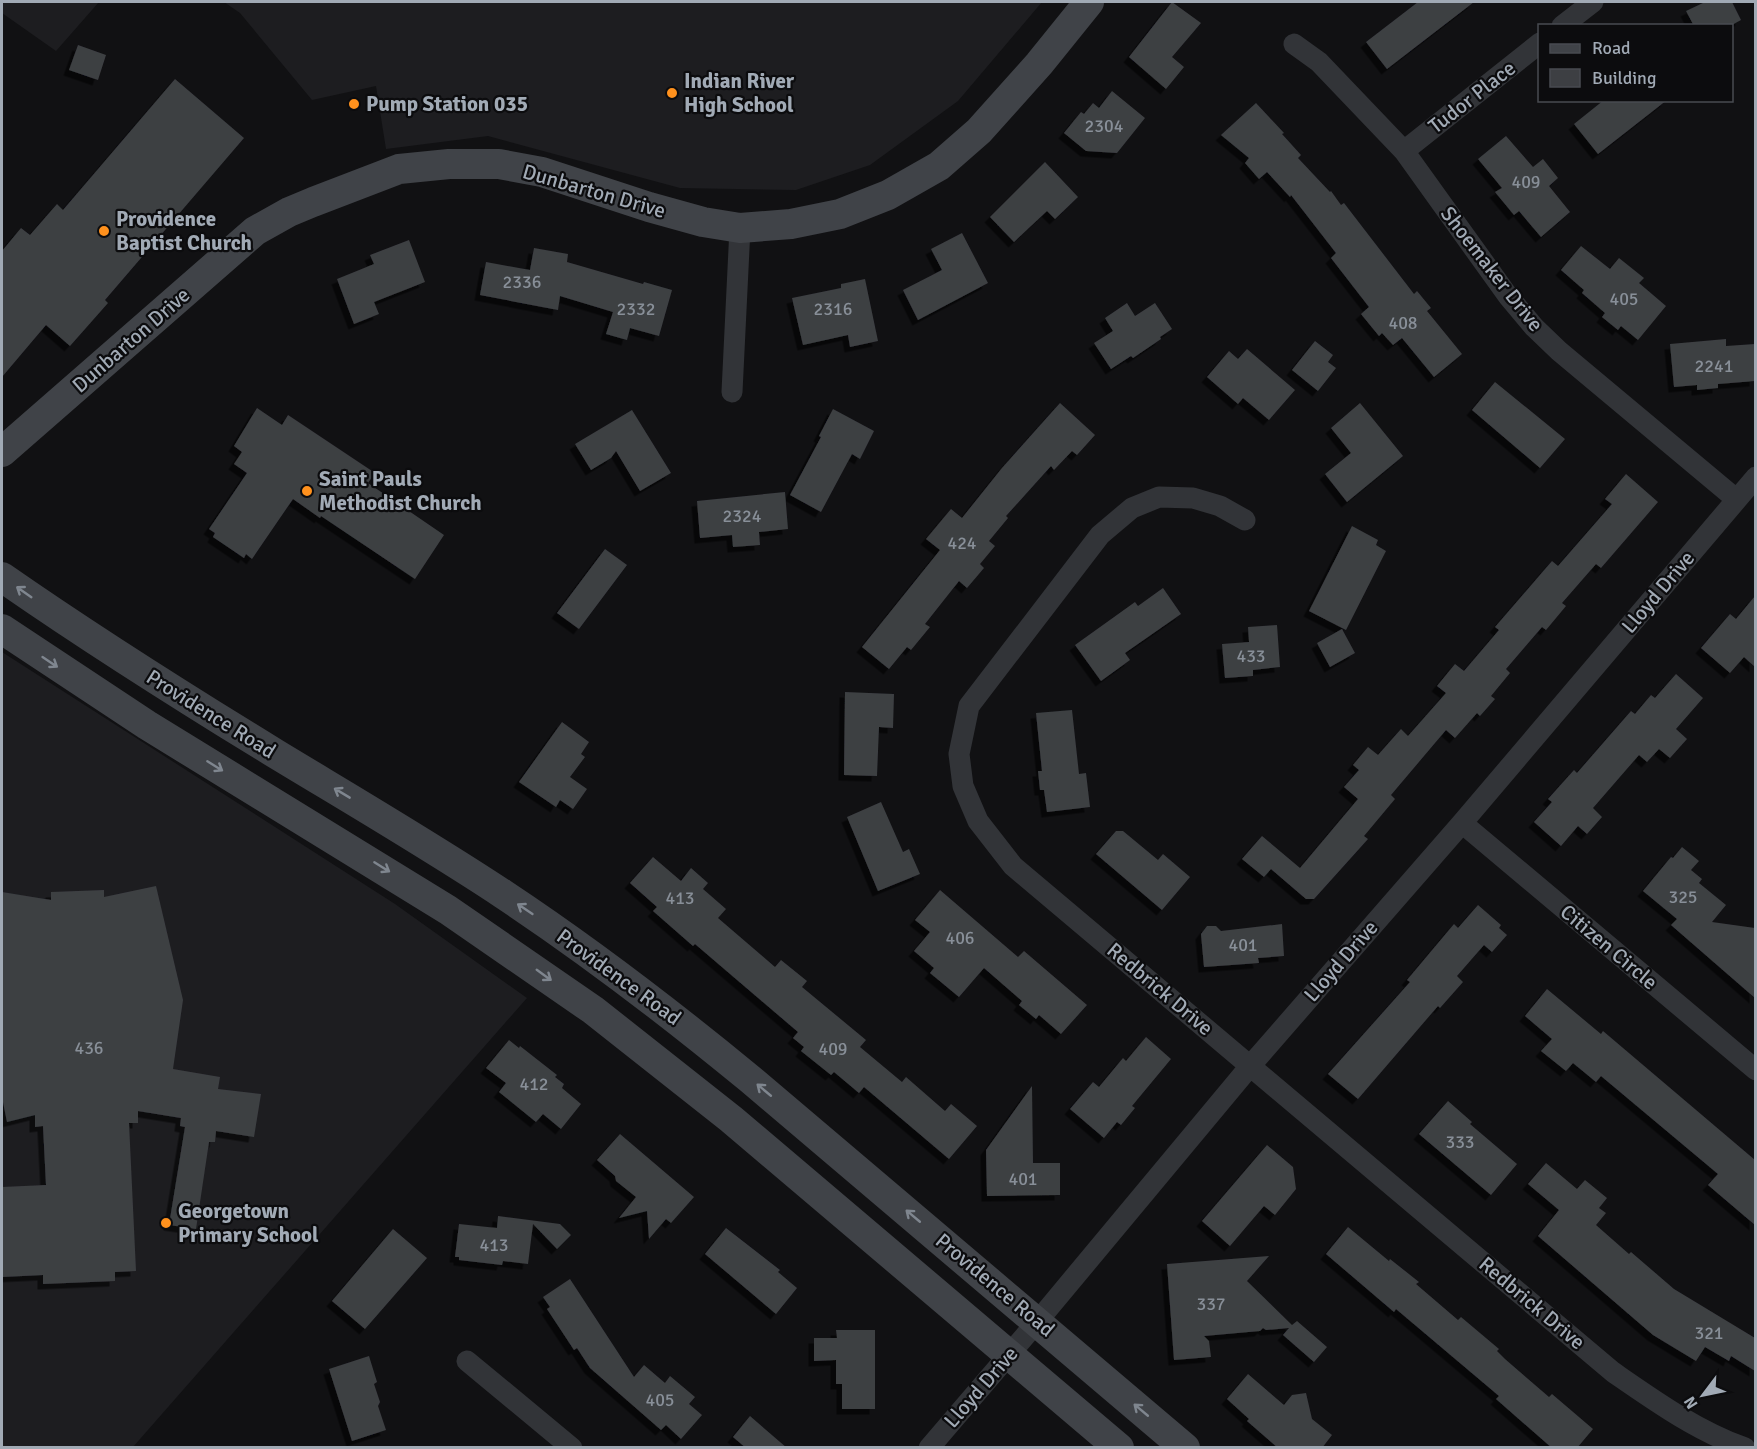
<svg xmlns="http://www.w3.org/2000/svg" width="1757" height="1449" font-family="Signika,sans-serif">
	<defs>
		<filter id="shadow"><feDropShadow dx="-5.5" dy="5.5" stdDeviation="0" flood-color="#0009"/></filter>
	</defs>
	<rect width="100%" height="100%" fill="#111113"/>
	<!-- built -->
	<path fill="#1d1d20" d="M2 2H99L56 51 2 13Z
		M224 2H1042L958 101 870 165 796 190 680 188 488 136 386 149 376 86 312 100 240 13Z
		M2 652 395 904 527 998 133 1447H2Z"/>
	<!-- building -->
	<path fill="#3d3f43" filter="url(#shadow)" d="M1172 2 1201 23 1172 57 1184 67 1166 89 1129 57Z
		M1418 2H1474L1387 69 1366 42Z
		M1705 2H1732L1741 20 1730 26H1694L1686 11Z
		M78 45 106 55 98 80 69 70Z
		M175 79 244 138 105 300 108 303 70 346 46 325 2 377V251L21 228 30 235 57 204 63 210Z
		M1112 91 1145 118 1117 153 1086 151 1064 133 1081 112 1084 114 1093 103 1099 108Z
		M1604 100H1667L1598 154 1574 124Z
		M1256 103 1284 133 1282 134 1301 155 1298 158 1330 192 1331 191 1341 205 1344 203 1414 294 1417 291 1431 308 1427 311 1462 354 1434 377 1402 338 1393 345 1382 333 1379 336 1361 314 1369 307 1331 258 1336 253 1291 195 1290 197 1267 172 1259 179 1245 163 1249 158 1221 135Z
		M1506 136 1533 167 1543 159 1558 178 1549 186 1570 212 1541 237 1519 211 1514 215 1495 192 1502 188 1478 159Z
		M1045 162 1078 197 1055 219 1047 211 1014 242 990 217Z
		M962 233 988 283 918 320 903 290 942 270 931 249Z
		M409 240 425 282 374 302 379 314 354 324 337 279 374 264 370 255Z
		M1581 246 1610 269 1619 258 1644 278 1639 283 1666 306 1638 340 1621 326 1618 330 1602 317 1605 313 1582 293 1584 290 1561 270Z
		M534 248 568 254 567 262 643 284 644 282 672 290 659 336 630 328 627 340 606 334 613 312 560 296 558 310 480 295 486 262 530 270Z
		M865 279 878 341 850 347 848 335 803 345 792 298 841 288V284Z
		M1127 303 1135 316 1155 303 1172 329 1160 337 1161 339 1133 358 1131 356 1111 369 1094 343 1113 331 1105 318Z
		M1726 339V346L1755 344V381L1718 384V388L1697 390V385L1674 387 1670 344Z
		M1315 341 1333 355 1328 362 1336 368 1318 391 1292 370Z
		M1247 349 1295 390 1269 420 1243 398 1238 404 1207 377 1229 351 1238 359Z
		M1495 382 1565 439 1540 468 1472 410Z
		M1060 403 1095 435 1077 455 1072 451 1054 470 1051 466 1006 516 1008 518 989 541 995 546 980 564 984 568 967 588 959 581 925 624 930 627 911 650 907 647 889 669 862 647 940 550 926 539 951 509 962 518 1002 468Z
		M1360 403 1403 456 1347 502 1325 474 1351 453 1331 428Z
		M257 408 282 425 288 415 375 473 368 483 444 535 415 579 321 516 320 518 293 499 252 559 246 554 244 558 213 537 215 533 209 529 247 473 234 464 242 452 234 446Z
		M833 409 874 431 860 459 852 454 821 512 790 495 821 437 819 436Z
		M632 410 671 473 640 491 616 451 611 458 591 470 575 444Z
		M1626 474 1658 502 1601 568 1596 564 1562 603 1566 606 1546 630 1542 627 1506 669 1510 673 1491 696 1495 699 1480 716 1477 713 1455 738 1446 730 1391 795 1395 799 1364 836 1368 839 1314 899H1306L1271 869 1264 877 1242 859 1262 836 1300 868 1358 799 1344 787 1359 770 1353 765 1368 747 1378 755 1401 729 1408 736 1446 693 1437 686 1455 664 1464 671 1499 630 1495 627 1552 561 1558 566 1612 504 1605 499Z
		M785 492 788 529 759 532 760 545 733 547 732 535 700 538 697 501Z
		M1352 526 1378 540 1376 545 1386 551 1346 630 1309 611Z
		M605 549 627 565 579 629 557 613Z
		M1163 588 1181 614 1125 653 1130 660 1101 681 1075 645 1135 602 1138 606Z
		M1755 596V667L1744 657 1730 673 1701 648 1730 614 1736 619Z
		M1277 625 1280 667 1253 670V676L1225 678 1222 644 1249 642 1248 627Z
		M1342 629 1355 653 1330 667 1317 643Z
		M1676 674 1703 698 1676 729 1687 739 1670 758 1659 749 1647 762 1639 755 1593 808 1602 817 1587 834 1578 826 1561 846 1534 822 1552 802 1548 799 1574 770 1577 773 1631 711 1635 714 1651 695 1655 698Z
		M845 692 894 694 893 728 879 727 877 776 844 775Z
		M1072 710 1079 774 1086 773 1090 807 1047 812 1044 790H1040L1038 771H1042L1036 713Z
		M562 722 589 742 581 754 585 757 570 777 587 789 573 809 560 800 556 807 519 782Z
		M881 802 903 852 909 849 920 874 878 891 847 817Z
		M1116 831H1123L1158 860 1163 854 1190 877 1162 910 1096 854Z
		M1682 847 1699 861 1691 870 1702 879 1699 883 1726 905 1712 922 1755 928V998L1671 925 1677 919 1643 891 1671 857 1673 858Z
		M653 857 681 881 691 868 708 883 703 889 726 909 718 918 775 967 781 960 807 981 802 987 866 1040 860 1047 902 1082 906 1077 945 1111 951 1104 977 1126 949 1159 864 1087 859 1093 834 1072 831 1075 801 1051 804 1047 793 1038 798 1032 695 944 693 946 653 911 657 907 630 883Z
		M156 886 183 1000 173 1069 220 1077 218 1089 261 1094 254 1137 216 1131 215 1142H209L196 1229 169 1225 185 1127 180 1126 181 1118 138 1111V1123H129L136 1271 115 1272V1281L43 1284V1275L2 1277V1187L46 1185 43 1126 35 1127V1115L7 1122 2 1097V892L51 900V892L104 890V897Z
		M940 890 1018 957 1024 951 1087 1005 1061 1034 1039 1015 1036 1019 1019 1005 1022 1001 984 968 959 997 930 973 934 968 914 951 930 932 915 920Z
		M1478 905 1501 925 1499 928 1507 935 1492 952 1484 945 1457 976 1463 982 1440 1008 1438 1006 1358 1099 1328 1074 1410 982 1407 980 1454 924 1458 928Z
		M1282 924 1284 956 1258 958 1259 963 1204 967 1201 934 1207 926H1216L1221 931Z
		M1547 989 1601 1034 1603 1031 1755 1160V1225L1708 1185 1718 1174 1601 1076 1596 1082 1573 1063 1566 1071 1541 1051 1552 1039 1525 1016Z
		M1146 1037 1171 1059 1132 1106 1135 1108 1121 1125 1117 1122 1104 1138 1070 1109 1093 1082 1099 1087 1123 1058 1126 1061Z
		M509 1040 519 1048 520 1046 557 1075 555 1077 564 1084 562 1088 581 1104 561 1129 543 1114 536 1122 499 1092 506 1083 486 1068Z
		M1032 1086 1033 1163H1060V1195L987 1196 986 1150Z
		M1448 1101 1472 1122 1470 1124 1517 1164 1491 1195 1419 1134Z
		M620 1134 694 1197 671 1223 666 1219 649 1239 647 1211 619 1218 636 1197 616 1181 615 1176 597 1160Z
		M1267 1145 1293 1167 1296 1189 1275 1215 1264 1206 1230 1246 1202 1221Z
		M1546 1163 1577 1189 1585 1180 1607 1198 1599 1208 1606 1213 1596 1225 1629 1254 1631 1252 1674 1289 1755 1338V1371L1731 1356 1729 1361 1705 1347 1696 1361 1653 1335 1538 1236 1559 1210 1528 1184Z
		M498 1216 560 1224 571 1235 557 1249 533 1224 528 1264 503 1261 502 1265 459 1260V1257H455L459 1224 497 1228Z
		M1348 1227 1389 1261 1390 1259 1419 1282 1416 1284 1458 1320 1461 1317 1499 1349 1497 1351 1505 1359 1549 1397 1552 1394 1593 1429 1577 1448H1552L1496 1399 1499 1396 1396 1309 1394 1312 1326 1254Z
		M726 1228 780 1270 778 1272 797 1288 776 1314 705 1254Z
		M393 1229 427 1258 365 1329 332 1301Z
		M1269 1256 1247 1281 1292 1325 1297 1321 1327 1347 1314 1362 1283 1335 1289 1328 1266 1330 1263 1328 1260 1331 1204 1336 1209 1341 1211 1357 1174 1360 1167 1264Z
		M570 1279 634 1377 644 1365 665 1383 670 1376 695 1397 689 1404 702 1415 681 1439 666 1425 661 1430 590 1368 577 1348 574 1350 547 1309 550 1307 543 1297Z
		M836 1330H875V1409H842V1384H836V1360L814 1361V1338H837Z
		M369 1356 377 1382 374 1384 380 1402 378 1406 386 1430 352 1441 329 1369Z
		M1248 1374 1284 1405 1292 1395 1306 1393 1312 1419 1332 1435 1322 1448H1278L1247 1421 1249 1419 1227 1399Z
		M750 1416 787 1448H746L733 1437Z"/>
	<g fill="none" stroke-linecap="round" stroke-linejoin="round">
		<!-- street -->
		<path stroke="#323438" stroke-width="21" d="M1562 26 1593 2
			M1294 44 1319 62 1404 151 1508 296 1534 327 1559 351 1736 499
			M1404 151 1540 43
			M732 392 740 228
			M1245 520 1220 506 1193 498 1159 497 1132 508 1100 535 969 706 959 754 963 786 978 821 1013 866 1613 1372C1655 1401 1697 1431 1745 1448
			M1462 823 1756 1070
			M467 1361 572 1448
			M929 1448 1037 1322 1251 1065 1462 823 1756 477"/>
		<!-- secondary -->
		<path stroke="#404348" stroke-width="30" d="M2 452 255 231 289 212 313 202 399 169 449 164H499L542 172 649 207 703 222 740 228 791 224 840 214 888 195 939 166 979 131 1039 64 1089 2
			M2 577C91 639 183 697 276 754 352 800 429 845 503 894 589 951 671 1014 750 1079L1185 1448
			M2 629 147 725 448 910 593 1010 731 1119 1119 1448"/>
	</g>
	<!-- one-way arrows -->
	<defs><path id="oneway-shaft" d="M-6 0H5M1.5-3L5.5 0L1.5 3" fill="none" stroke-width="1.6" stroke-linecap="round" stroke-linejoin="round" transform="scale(1.5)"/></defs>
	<g stroke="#7f868f">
		<use href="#oneway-shaft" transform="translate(24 592) rotate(-145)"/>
		<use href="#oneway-shaft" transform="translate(50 662) rotate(34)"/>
		<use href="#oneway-shaft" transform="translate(215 766) rotate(32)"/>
		<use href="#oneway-shaft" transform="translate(342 793) rotate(-149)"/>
		<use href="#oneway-shaft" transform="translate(382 867) rotate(32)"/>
		<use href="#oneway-shaft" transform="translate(525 909) rotate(-146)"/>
		<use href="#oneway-shaft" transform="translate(544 975) rotate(36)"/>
		<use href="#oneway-shaft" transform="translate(764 1090) rotate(-140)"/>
		<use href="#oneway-shaft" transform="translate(913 1216) rotate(-140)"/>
		<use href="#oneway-shaft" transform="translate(1141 1410) rotate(-140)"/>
	</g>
	<!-- markers -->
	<g fill="#ff911d" stroke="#0c0c0e" stroke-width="2">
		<circle cx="672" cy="93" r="6"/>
		<circle cx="354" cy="104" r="6"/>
		<circle cx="104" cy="231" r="6"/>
		<circle cx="307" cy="491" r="6"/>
		<circle cx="166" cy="1223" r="6"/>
	</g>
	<g text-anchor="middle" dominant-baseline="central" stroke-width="4.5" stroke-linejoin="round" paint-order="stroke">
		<!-- number labels -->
		<g font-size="18" fill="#888f98">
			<text x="1104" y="126">2304</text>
			<text x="1526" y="182">409</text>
			<text x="522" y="282">2336</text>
			<text x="1624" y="299">405</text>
			<text x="636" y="309">2332</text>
			<text x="833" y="309">2316</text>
			<text x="1403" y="323">408</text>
			<text x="1714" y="366">2241</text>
			<text x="742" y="516">2324</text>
			<text x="962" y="543">424</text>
			<text x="1251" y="656">433</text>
			<text x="1683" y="897">325</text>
			<text x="680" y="898">413</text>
			<text x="960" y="938">406</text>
			<text x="1243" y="945">401</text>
			<text x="89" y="1048">436</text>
			<text x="833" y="1049">409</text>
			<text x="534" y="1084">412</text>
			<text x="1460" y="1142">333</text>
			<text x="1023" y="1179">401</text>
			<text x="494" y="1245">413</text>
			<text x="1211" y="1304">337</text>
			<text x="1709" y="1333">321</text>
			<text x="660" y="1400">405</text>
		</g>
		<!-- poi labels -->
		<g font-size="21" font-weight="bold" fill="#a1aab5" stroke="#0c0c0e" text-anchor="start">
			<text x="684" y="81">Indian River<tspan x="684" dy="24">High School</tspan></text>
			<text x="366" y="104">Pump Station 035</text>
			<text x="116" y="219">Providence<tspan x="116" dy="24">Baptist Church</tspan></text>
			<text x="319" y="479">Saint Pauls<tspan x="319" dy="24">Methodist Church</tspan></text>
			<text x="178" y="1211">Georgetown<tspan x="178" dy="24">Primary School</tspan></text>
		</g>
		<!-- street labels -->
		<g font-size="21" fill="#a1aab5" stroke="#0c0c0e">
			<text transform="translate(1472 97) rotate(-38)">Tudor Place</text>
			<text transform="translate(594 191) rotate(16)">Dunbarton Drive</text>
			<text transform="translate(1492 269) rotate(52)">Shoemaker Drive</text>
			<text transform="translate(131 340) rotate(-41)">Dunbarton Drive</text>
			<text transform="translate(1658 592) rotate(-50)">Lloyd Drive</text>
			<text transform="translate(211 714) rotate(32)">Providence Road</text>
			<text transform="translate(1609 947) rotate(40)">Citizen Circle</text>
			<text transform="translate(1341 961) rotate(-49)">Lloyd Drive</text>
			<text transform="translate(619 977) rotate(36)">Providence Road</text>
			<text transform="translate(1160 989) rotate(40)">Redbrick Drive</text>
			<text transform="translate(995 1285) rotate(40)">Providence Road</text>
			<text transform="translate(1532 1303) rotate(40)">Redbrick Drive</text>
			<text transform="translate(981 1387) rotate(-49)">Lloyd Drive</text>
		</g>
	</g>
	<!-- border -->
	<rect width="1757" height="1449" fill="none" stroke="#a1aab5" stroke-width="6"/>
	<!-- legend -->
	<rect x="1538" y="24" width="195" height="78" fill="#0c0c0e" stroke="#484b51" stroke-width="1.5"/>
	<rect x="1550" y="44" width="30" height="9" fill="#404348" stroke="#484b51" stroke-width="1.5"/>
	<text x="1592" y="54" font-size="18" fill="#a1aab5">Road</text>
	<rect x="1550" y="69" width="30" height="18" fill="#3d3f43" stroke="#484b51" stroke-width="1.5"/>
	<text x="1592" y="84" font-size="18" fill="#a1aab5">Building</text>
	<!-- north arrow -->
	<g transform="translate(1703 1395) rotate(238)" stroke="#0c0c0e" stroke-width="4.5" paint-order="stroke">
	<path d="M0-4.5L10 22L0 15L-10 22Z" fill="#a1aab5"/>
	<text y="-9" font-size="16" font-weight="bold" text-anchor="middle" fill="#a1aab5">N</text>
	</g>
</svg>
